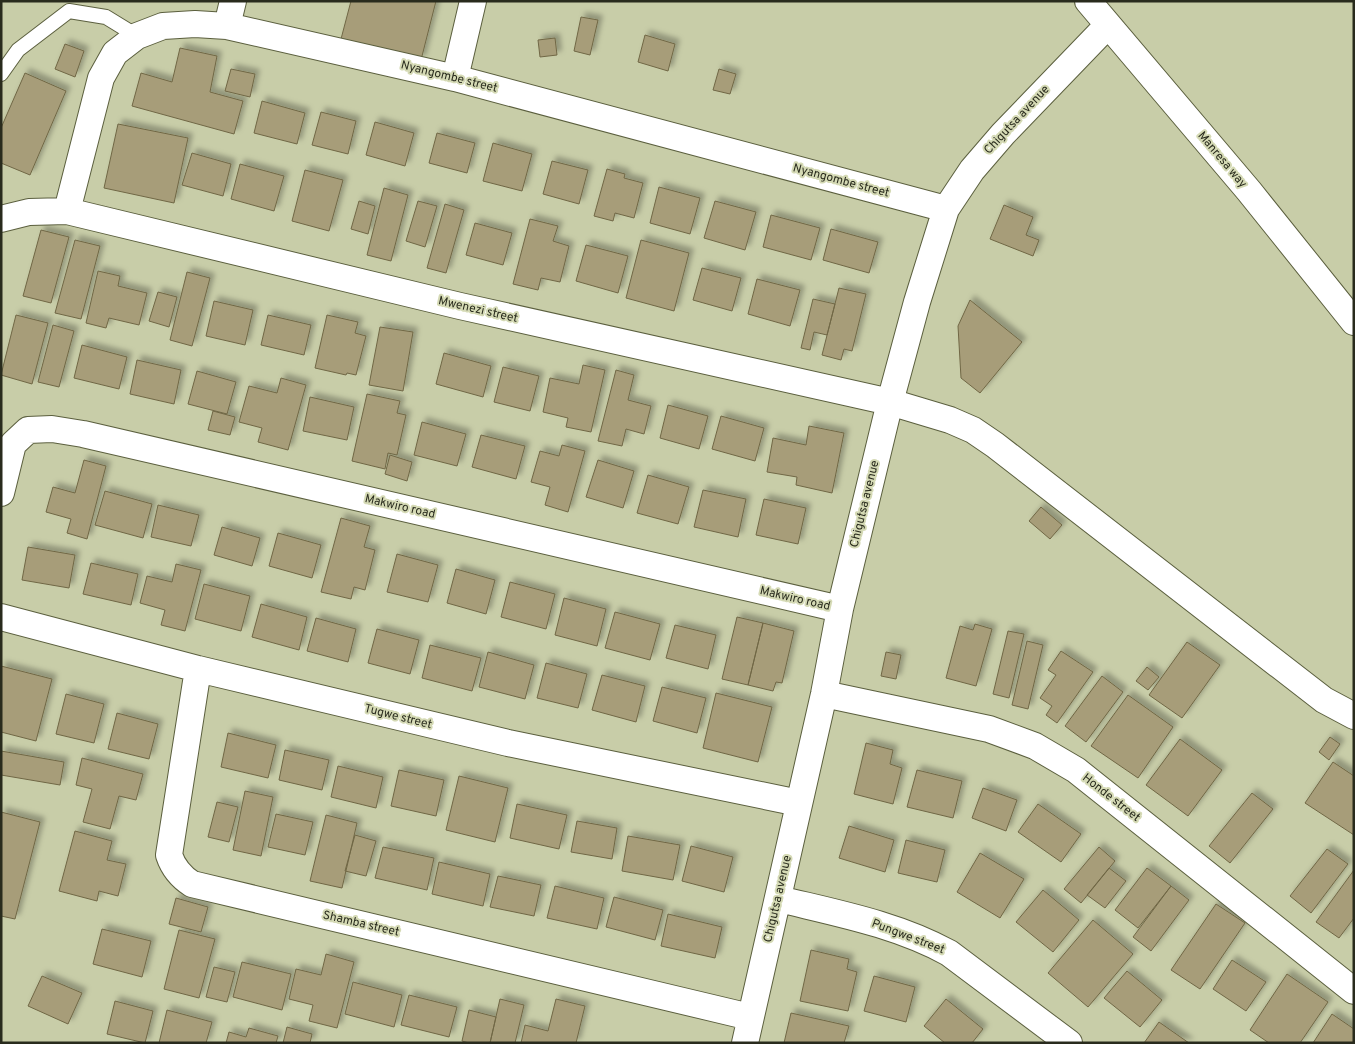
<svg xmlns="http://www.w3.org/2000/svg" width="1355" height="1044" font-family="Overpass,sans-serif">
	<defs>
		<filter id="shadow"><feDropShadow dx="4.5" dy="-4.5" stdDeviation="2.5" flood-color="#0004"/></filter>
	</defs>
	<rect width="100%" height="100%" fill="#c8cda8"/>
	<!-- building -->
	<path fill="#a79d79" stroke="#706745" filter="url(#shadow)" d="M351 1H436L421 60 341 39Z
		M581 17 598 20 590 55 574 51Z
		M645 35 675 44 668 71 638 62Z
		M555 38 557 55 540 57 538 40Z
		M65 44 84 51 75 77 55 69Z
		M180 48 217 56 210 92 243 101 234 134 132 106 141 73 172 82Z
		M231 69 255 74 250 97 225 91Z
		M719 69 736 74 730 94 713 90Z
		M25 73 66 91 30 175 1 163V128Z
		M262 101 305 113 297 144 254 133Z
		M321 112 356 121 348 154 312 145Z
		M375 122 414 133 405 166 366 155Z
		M118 124 188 138 174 203 104 188Z
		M437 133 475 143 467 173 429 163Z
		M493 143 532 154 522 191 483 181Z
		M192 153 231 164 223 196 182 185Z
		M552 161 588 170 579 204 543 194Z
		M240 164 284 176 274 211 231 199Z
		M607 169 625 174 624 178 643 183 634 218 615 213 613 221 594 216Z
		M305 170 343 180 329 231 292 221Z
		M659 187 700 198 690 234 650 223Z
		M384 188 408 195 391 261 367 255Z
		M359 201 375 206 368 234 351 229Z
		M418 201 437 206 425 247 406 241Z
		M715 201 756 212 745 250 704 238Z
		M445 204 464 210 446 273 427 268Z
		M1004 205 1033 217 1026 235 1039 240 1033 256 990 239Z
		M771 215 820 228 811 260 763 247Z
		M530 219 558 226 553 241 569 246 560 282 541 278 538 290 513 284Z
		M475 223 512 233 503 265 466 255Z
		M831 229 878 242 869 273 823 260Z
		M41 230 69 237 51 303 23 296Z
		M75 240 100 246 81 319 55 313Z
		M641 240 689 253 674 311 626 298Z
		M586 245 628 256 618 293 576 281Z
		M702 268 741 278 732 311 693 300Z
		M98 271 120 276 118 286 147 293 139 325 109 318 106 328 86 323Z
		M187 272 210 278 192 346 170 340Z
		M757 279 800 290 790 326 748 314Z
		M839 288 866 294 852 351 844 349 841 360 822 355Z
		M158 292 177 297 169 327 149 321Z
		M813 299 835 304 827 335 814 332 810 350 801 348Z
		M970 300 1022 342 980 393 961 378 958 326Z
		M214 301 253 310 245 345 206 336Z
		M16 315 48 323 32 384 1 375Z
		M268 315 311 325 304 355 261 345Z
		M327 315 358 322 355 333 366 336 356 375 347 373 346 375 315 368Z
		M53 325 74 331 59 387 38 382Z
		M380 327 413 332 403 391 369 385Z
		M82 345 127 357 119 389 74 378Z
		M444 353 491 366 483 397 436 384Z
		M137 360 181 370 174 404 130 394Z
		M583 365 605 370 591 432 566 427 568 418 543 412 550 378 579 384Z
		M503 367 539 376 530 411 494 402Z
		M616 370 634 375 628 400 651 406 644 434 626 429 622 446 598 441Z
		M197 371 236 382 227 414 188 404Z
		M281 378 306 385 288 450 258 442 262 428 239 422 249 386 277 393Z
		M367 394 400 401 397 413 406 415 397 455 388 453 385 469 352 461Z
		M310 397 354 407 347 440 303 431Z
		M668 405 708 416 699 449 660 438Z
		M213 411 235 417 230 435 208 430Z
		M721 416 764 428 755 461 712 449Z
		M422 422 466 434 457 466 414 455Z
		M809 426 844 433 832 493 796 485 797 477 767 472 773 438 806 445Z
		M481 435 525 446 516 479 472 467Z
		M562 445 585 451 568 512 545 505 550 487 531 482 540 451 559 456Z
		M390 455 412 462 407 481 385 474Z
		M84 460 106 466 87 539 67 533 71 519 46 512 53 487 75 493Z
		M598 460 634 471 623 508 586 497Z
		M648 475 689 487 678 524 637 513Z
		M703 490 746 499 738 537 694 527Z
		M105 491 152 504 143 538 95 525Z
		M764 499 806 508 798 544 756 535Z
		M158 505 199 515 191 546 151 537Z
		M1041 507 1062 525 1050 539 1029 521Z
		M341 518 370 526 364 547 375 550 365 590 354 587 351 599 321 592Z
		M222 527 260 538 252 566 214 555Z
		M278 533 321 545 312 578 269 566Z
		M28 547 75 555 69 588 22 580Z
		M397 554 438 565 428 602 387 592Z
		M91 563 138 574 131 605 83 594Z
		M176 564 201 570 185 631 161 625 165 610 140 603 147 576 172 582Z
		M456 569 495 580 486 614 447 603Z
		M510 582 555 594 546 629 501 617Z
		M204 584 250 596 241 631 195 619Z
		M564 598 606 609 597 646 555 635Z
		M261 604 307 617 299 650 252 637Z
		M615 612 660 624 650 660 605 648Z
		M737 617 763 623 748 685 722 679Z
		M316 618 356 629 348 662 307 651Z
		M763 623 794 631 782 683 776 682 773 691 748 685Z
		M975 624 992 629 976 686 946 678 960 626 973 630Z
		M675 625 716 635 708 669 666 658Z
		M377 629 419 640 410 674 368 663Z
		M1008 631 1024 634 1009 698 993 694Z
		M1027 641 1043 645 1028 709 1012 705Z
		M1187 642 1220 665 1182 718 1149 695Z
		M430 645 481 658 472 691 422 678Z
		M1061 651 1093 672 1057 723 1046 715 1052 706 1040 698 1056 675 1048 670Z
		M488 652 534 665 525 699 479 687Z
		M886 652 901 655 896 679 881 676Z
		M546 663 587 674 578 708 537 698Z
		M1 666 52 679 36 741 1 732Z
		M1147 667 1159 677 1148 690 1136 681Z
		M602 675 645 686 636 722 592 710Z
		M1102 676 1123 692 1086 742 1065 726Z
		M662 687 706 698 697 733 653 721Z
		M716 693 772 707 758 762 703 748Z
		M66 694 104 704 94 743 56 734Z
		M1128 695 1173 727 1138 778 1091 746Z
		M117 713 158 724 149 759 108 749Z
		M228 733 276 745 268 778 221 767Z
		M1330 737 1340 744 1329 760 1319 752Z
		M1180 739 1222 770 1188 816 1146 785Z
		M866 743 893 750 890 764 902 768 893 804 854 794Z
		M285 750 329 760 322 790 279 780Z
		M1 751 64 762 60 785 1 775Z
		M82 758 143 774 136 800 119 796 110 829 83 822 92 789 76 785Z
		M1333 762 1354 776V835L1305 803Z
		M338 766 383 777 376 808 331 797Z
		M399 770 444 780 436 816 391 806Z
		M917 770 962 781 953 818 907 807Z
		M459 776 508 788 495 842 446 830Z
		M983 788 1017 800 1006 831 972 818Z
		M245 791 273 797 261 856 233 850Z
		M1252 793 1273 809 1230 863 1209 846Z
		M217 802 238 807 229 842 208 837Z
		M517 804 567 815 559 849 510 838Z
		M1038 804 1081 834 1061 862 1018 832Z
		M1 812 40 822 15 919 1 916Z
		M276 814 313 822 305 855 268 847Z
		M326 815 357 823 342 888 310 881Z
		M577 821 617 828 612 859 571 852Z
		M849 826 894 840 885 872 839 858Z
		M75 831 112 841 107 860 126 864 118 896 99 891 97 901 59 891Z
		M355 835 376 841 366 876 345 871Z
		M628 836 680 845 673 880 622 871Z
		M906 840 945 850 937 882 898 873Z
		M691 846 733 857 724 892 682 881Z
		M383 847 434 858 427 890 375 878Z
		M1099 847 1115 861 1081 903 1064 889Z
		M1327 849 1348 864 1311 913 1290 896Z
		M980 853 1024 879 1000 918 957 892Z
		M439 862 490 874 483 906 432 894Z
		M1109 868 1126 881 1105 908 1087 895Z
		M1147 868 1171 886 1138 928 1115 910Z
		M1354 870V918L1339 938 1316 922Z
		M498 876 541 885 534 916 490 907Z
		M555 886 604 898 597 929 547 918Z
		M1171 886 1189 900 1151 951 1133 937Z
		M1043 890 1079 920 1053 952 1016 922Z
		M614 897 663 910 655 940 606 927Z
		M176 898 208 907 201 932 169 924Z
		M1216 904 1245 923 1200 989 1171 970Z
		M668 914 722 927 715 958 661 946Z
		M1093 920 1133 954 1088 1007 1048 973Z
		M102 929 151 941 142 977 93 964Z
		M179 930 215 939 199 998 164 989Z
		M811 950 849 959 847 969 857 972 848 1011 800 1001Z
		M326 954 354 962 337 1028 309 1021 313 1005 289 999 296 969 321 975Z
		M1232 960 1266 982 1246 1011 1213 989Z
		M242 962 291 974 282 1010 233 997Z
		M214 967 235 972 227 1002 206 997Z
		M1127 971 1162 1000 1140 1027 1104 998Z
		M1287 974 1328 1002 1300 1043H1269L1250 1030Z
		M42 976 82 993 68 1024 28 1006Z
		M874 976 915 987 906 1022 864 1011Z
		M353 982 402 995 394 1027 345 1014Z
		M409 995 457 1007 449 1037 401 1025Z
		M500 999 524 1005 515 1043H490Z
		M556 999 585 1006 576 1043H521L525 1025 548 1031Z
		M946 999 983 1029 972 1043H945L924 1026Z
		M115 1001 153 1011 145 1043 107 1034Z
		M167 1010 212 1022 206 1043H159Z
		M469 1010 496 1017 490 1043H469L462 1041Z
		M791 1013 849 1026 844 1043H784Z
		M1332 1014 1354 1029V1043H1313Z
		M1159 1022 1189 1043H1144Z
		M287 1027 312 1034 310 1043H283Z
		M249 1028 278 1036 276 1043H226L229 1032 246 1037Z"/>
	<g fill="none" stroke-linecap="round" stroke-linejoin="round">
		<defs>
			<path id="lane" d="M1 74 18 50 69 11 106 17 137 36"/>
			<path id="street" d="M1088 1 1249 191 1354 322
				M227 26 233 1
				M455 78 473 1
				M67 211 101 78 115 53 137 36 163 26 195 24 227 26 455 78 946 209
				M1 219 29 212 67 211 460 306 890 402 950 420 973 430 995 445 1324 700 1354 716
				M1 493 13 444 28 430 52 429 83 434 840 609
				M1 617 198 669 508 743 799 803
				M198 669 169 855C173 867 181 877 192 884L750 1017
				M824 694 989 729 1035 746 1076 770 1354 991
				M779 899C836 913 896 924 949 953L1069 1043
				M745 1043 824 694 840 609 890 402 917 302 946 209 972 170 1003 134 1108 25"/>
		</defs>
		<!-- lane casing -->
		<use href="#lane" stroke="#5b5f3e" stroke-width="16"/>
		<!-- street casing -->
		<use href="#street" stroke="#5b5f3e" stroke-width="28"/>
		<!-- lane -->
		<use href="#lane" stroke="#fff" stroke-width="14"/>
		<!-- street -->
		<use href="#street" stroke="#fff" stroke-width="26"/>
	</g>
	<g text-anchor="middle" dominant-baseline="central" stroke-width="4" stroke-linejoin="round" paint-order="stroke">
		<!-- street labels -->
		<g font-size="12" fill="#292b1d" stroke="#d5dab5">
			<text transform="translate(449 77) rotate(14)">Nyangombe street</text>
			<text transform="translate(1017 120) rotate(-47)">Chigutsa avenue</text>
			<text transform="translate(1222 160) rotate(50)">Manresa way</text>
			<text transform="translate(841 181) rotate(15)">Nyangombe street</text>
			<text transform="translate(478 310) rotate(13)">Mwenezi street</text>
			<text transform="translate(865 504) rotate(-76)">Chigutsa avenue</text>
			<text transform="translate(400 507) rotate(13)">Makwiro road</text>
			<text transform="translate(795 599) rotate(13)">Makwiro road</text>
			<text transform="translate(398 717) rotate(14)">Tugwe street</text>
			<text transform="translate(1111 798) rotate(38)">Honde street</text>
			<text transform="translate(778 899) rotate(-77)">Chigutsa avenue</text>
			<text transform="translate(361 924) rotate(13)">Shamba street</text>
			<text transform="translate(908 937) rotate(21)">Pungwe street</text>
		</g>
	</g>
	<!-- border -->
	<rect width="1355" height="1044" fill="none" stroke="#292b1d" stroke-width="5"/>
</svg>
